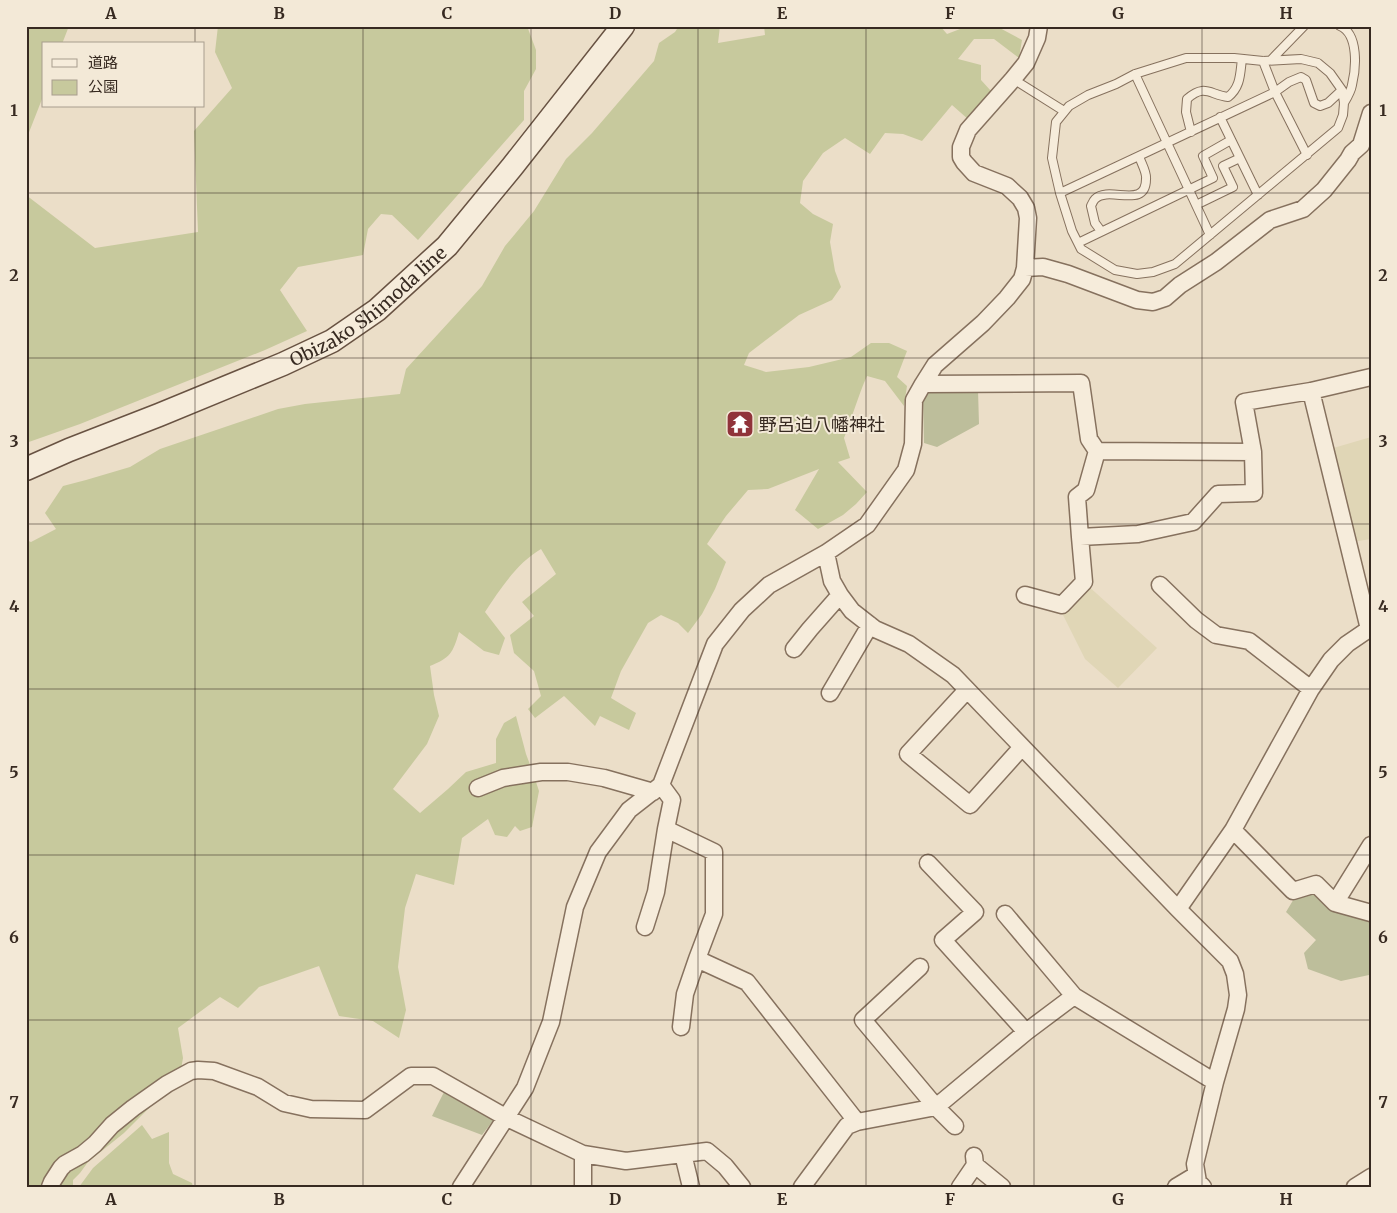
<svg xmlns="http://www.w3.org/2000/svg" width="1397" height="1213" font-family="Merriweather,'Noto Sans JP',serif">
	<rect width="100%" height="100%" fill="#ebdec8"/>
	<!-- farmland -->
	<path fill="#e0d6b6" d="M1371 437V539L1352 542 1330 449Z
		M1086 584 1157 648 1118 688 1085 659 1061 611Z"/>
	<!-- green -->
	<path fill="#c7c99d" d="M26 26H69L62 44H44V94L26 140Z
		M218 26H527L536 50V69L524 91V120L418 240 392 215 381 214 368 229 363 255 298 267 280 290 307 331 265 350 80 424 26 443V195L95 248 198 232 194 131 232 88 215 52Z
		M679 26H720L718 43 765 35 764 26H940L947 34 968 26H996L1022 40 1019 58 994 39H974L958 59 981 65V80L991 91 969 120 952 105 922 141 903 134 885 133 870 154 845 138 823 153 803 181 800 203 813 214 833 224 830 242 835 271 841 287 832 300 799 315 749 353 744 365 766 372 809 367 851 357 871 343H889L907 351 897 377 907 386 904 406 885 381 867 376C858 396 852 418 844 438L850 458 838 462 867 492 856 504 843 515 818 529 795 510 819 469 768 489 748 490 726 516 707 544 726 562 715 589 702 614 688 633 678 623 661 615 648 623 621 671 611 698 636 713 629 730 600 716 595 726 564 696 535 718 528 709 541 696 534 671 514 653 510 635 534 616 522 602 556 574 541 549C517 563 500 589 485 612L505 638 499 655 484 651 459 632C453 653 450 658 430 666L434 695 439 716 427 744 393 789 420 813 448 789 466 772 496 763V739L504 723 516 716 526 754 532 770 539 791 532 827 520 831 515 826 507 837 495 835 488 819 462 838 454 885 416 874 405 908 398 967 406 1010 399 1038 373 1021 339 1016 319 966 259 987 238 1008 220 997 178 1028 183 1058 178 1086 152 1105 124 1133 88 1162 80 1173 73 1180V1187H26V540L31 542 56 529 45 513 63 486 86 480 130 467 160 449 278 409 305 404 400 394 406 369 482 286 505 246 534 211 566 159 592 133 654 61 659 43 675 32Z
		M142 1125 152 1139 169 1132V1163L173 1174 192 1183 193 1187H79L93 1168Z"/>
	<!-- cemetery -->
	<path fill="#bdbe9b" d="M978 390 979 424 937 447 924 443 923 397 928 391Z
		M1315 891 1371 918V955L1369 975 1341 981 1308 969 1304 953 1316 940 1286 912 1295 897Z
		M444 1092 495 1118 482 1135 432 1116Z"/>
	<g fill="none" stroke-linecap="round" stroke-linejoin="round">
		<defs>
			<path id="service" d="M1340 26C1359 34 1356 69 1352 85 1351 91 1347 98 1344 103
				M1186 58H1234L1263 61 1301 59 1318 63 1330 73 1342 90 1344 103 1343 115 1338 128 1175 264 1153 272 1137 274 1115 270 1081 249 1072 231 1060 193 1052 158 1056 122 1069 106 1088 95 1116 84 1135 74Z
				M1271 60 1304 26
				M1263 61 1275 92 1307 155
				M1135 74 1210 235
				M1013 79 1064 111
				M1220 117 1258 195
				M1191 132 1186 112 1187 99C1205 83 1210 95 1228 97 1241 87 1240 73 1242 59
				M1060 193 1275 92 1289 82 1301 77 1306 80 1314 103 1320 106 1328 103 1342 90
				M1196 205 1233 187 1223 166 1240 158
				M1101 231 1095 223 1091 206C1092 204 1093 201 1095 199 1109 185 1146 210 1146 179 1147 172 1141 163 1139 156
				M1078 243 1213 178 1203 156 1231 140"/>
			<path id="minor" d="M1025 268 1043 267 1068 274 1137 300 1153 302 1165 298 1180 285 1216 262 1270 220 1303 209 1324 190 1348 160 1352 153 1361 145 1371 113
				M923 384 1081 383 1089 439 1097 451 1253 452 1254 493 1218 494 1193 522 1138 534 1080 537 1084 582 1062 605 1025 595
				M1311 391 1369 629
				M1253 452 1244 402 1311 391 1371 377
				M1080 537 1077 497 1086 490 1097 451
				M826 553 832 581 840 595 852 611 875 629 909 644 953 675 1178 909 1230 961 1235 974 1238 995 1236 1009 1215 1082 1195 1164 1198 1182 1203 1187
				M1160 585 1196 620 1216 635 1249 641 1311 689
				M794 649 810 629 840 595
				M967 690 908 754 970 805 1022 747
				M830 693 870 625
				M661 785 672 800 666 829 714 852V914L697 959 747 982 857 1122
				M478 788 503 778 541 772H568L604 778 653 792
				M1233 830 1293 891 1316 884 1335 903 1371 913
				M928 863 975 912 943 940 1026 1032
				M1335 903 1371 845
				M1178 909 1233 830 1311 689 1331 660 1347 644 1369 629H1371
				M1005 914 1074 996
				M645 927 656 892 666 829
				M920 967 863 1020 936 1107 955 1126
				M681 1027 685 994 697 959
				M583 1154V1187
				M683 1154 691 1187
				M974 1156 975 1165 1002 1187
				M50 1187 52 1182 61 1168 65 1164 83 1154 95 1144 112 1125 133 1108 167 1084 191 1071 198 1070 214 1071 258 1087 284 1103 311 1109 365 1110 411 1076H433L507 1118 583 1154 626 1161 707 1151 725 1166 742 1187
				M461 1187 525 1088 551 1022 575 907 598 852 629 810 661 785 715 644 742 610 769 585 826 553 867 525 906 470 913 444 914 400 923 384 935 365 983 323 1007 298 1022 279 1025 268 1028 218 1026 208 1020 198 1007 186 974 173 964 162 961 157V147L968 130 1013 79 1026 63 1037 38 1039 26
				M802 1187 847 1126 857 1122 936 1107 1026 1032 1074 996 1215 1082
				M960 1187 975 1165
				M1176 1187 1196 1175
				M1355 1187 1371 1177"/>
			<g id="secondary">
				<path id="s1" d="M26 469 69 450 159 415 283 364 332 341 377 310 447 246 512 167 623 26"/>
			</g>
		</defs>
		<!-- service casing -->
		<use href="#service" stroke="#86715e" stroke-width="10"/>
		<!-- minor casing -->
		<use href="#minor" stroke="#86715e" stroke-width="19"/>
		<!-- secondary casing -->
		<use href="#secondary" stroke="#685242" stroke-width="25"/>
		<!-- service -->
		<use href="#service" stroke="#f6ecdb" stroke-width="8"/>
		<!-- minor -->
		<use href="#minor" stroke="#f6ecdb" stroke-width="16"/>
		<!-- secondary -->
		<use href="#secondary" stroke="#f6ecdb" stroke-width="22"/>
	</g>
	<!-- grid -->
	<path fill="none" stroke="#372a21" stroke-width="1" stroke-opacity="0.55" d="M195 26V44M363 26V1187M531 26V1187M698 26V1187M866 26V1187M1034 26V1187M1202 26V1187M195 106V1187M26 193H1371M26 358H1371M26 524H1371M26 689H1371M26 855H1371M26 1020H1371"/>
	<!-- icons -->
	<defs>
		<symbol id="temple-square" viewBox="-11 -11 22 22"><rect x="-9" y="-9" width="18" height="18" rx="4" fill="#90333a" stroke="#f3e9d7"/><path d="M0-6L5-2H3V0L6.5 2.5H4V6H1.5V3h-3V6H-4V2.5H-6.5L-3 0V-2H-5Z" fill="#fff"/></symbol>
	</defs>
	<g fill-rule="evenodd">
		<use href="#temple-square" x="724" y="408" width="32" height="32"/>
	</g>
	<g text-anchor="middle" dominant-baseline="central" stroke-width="4" stroke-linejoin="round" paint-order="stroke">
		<!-- street labels -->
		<g font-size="18" fill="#372a21" stroke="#f3e9d7">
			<text stroke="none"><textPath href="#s1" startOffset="381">Obizako Shimoda line</textPath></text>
		</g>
		<!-- poi labels -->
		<g font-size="18" fill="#372a21" stroke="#f3e9d7" text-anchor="start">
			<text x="759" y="424">野呂迫八幡神社</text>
		</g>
	</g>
	<!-- border -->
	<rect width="1397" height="1213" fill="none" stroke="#f3e9d7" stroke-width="55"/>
	<!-- legend -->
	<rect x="42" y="42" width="162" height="65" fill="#f3e9d7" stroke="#a89d8e"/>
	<rect x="52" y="59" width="25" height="8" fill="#f6ecdb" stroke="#a89d8e"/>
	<text x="88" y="68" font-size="15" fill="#372a21">道路</text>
	<rect x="52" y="80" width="25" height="15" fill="#c7c99d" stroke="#a89d8e"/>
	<text x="88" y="92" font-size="15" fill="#372a21">公園</text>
	<rect x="28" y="28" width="1342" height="1158" fill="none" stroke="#372a21" stroke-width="2"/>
	<g font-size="16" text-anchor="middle" font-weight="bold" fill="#372a21">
		<text x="111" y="19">A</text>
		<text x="279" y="19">B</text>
		<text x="447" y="19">C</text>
		<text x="615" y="19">D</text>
		<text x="782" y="19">E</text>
		<text x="950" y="19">F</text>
		<text x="1118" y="19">G</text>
		<text x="1286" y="19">H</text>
		<text x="14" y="116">1</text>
		<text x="1383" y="116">1</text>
		<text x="14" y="281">2</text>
		<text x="1383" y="281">2</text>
		<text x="14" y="447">3</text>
		<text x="1383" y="447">3</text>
		<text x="14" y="612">4</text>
		<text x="1383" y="612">4</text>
		<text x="14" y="778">5</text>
		<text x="1383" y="778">5</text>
		<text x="14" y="943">6</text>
		<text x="1383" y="943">6</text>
		<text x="14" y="1108">7</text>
		<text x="1383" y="1108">7</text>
		<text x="111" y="1205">A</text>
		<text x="279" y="1205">B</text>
		<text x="447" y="1205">C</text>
		<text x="615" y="1205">D</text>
		<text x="782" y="1205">E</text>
		<text x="950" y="1205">F</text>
		<text x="1118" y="1205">G</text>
		<text x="1286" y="1205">H</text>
	</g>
</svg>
